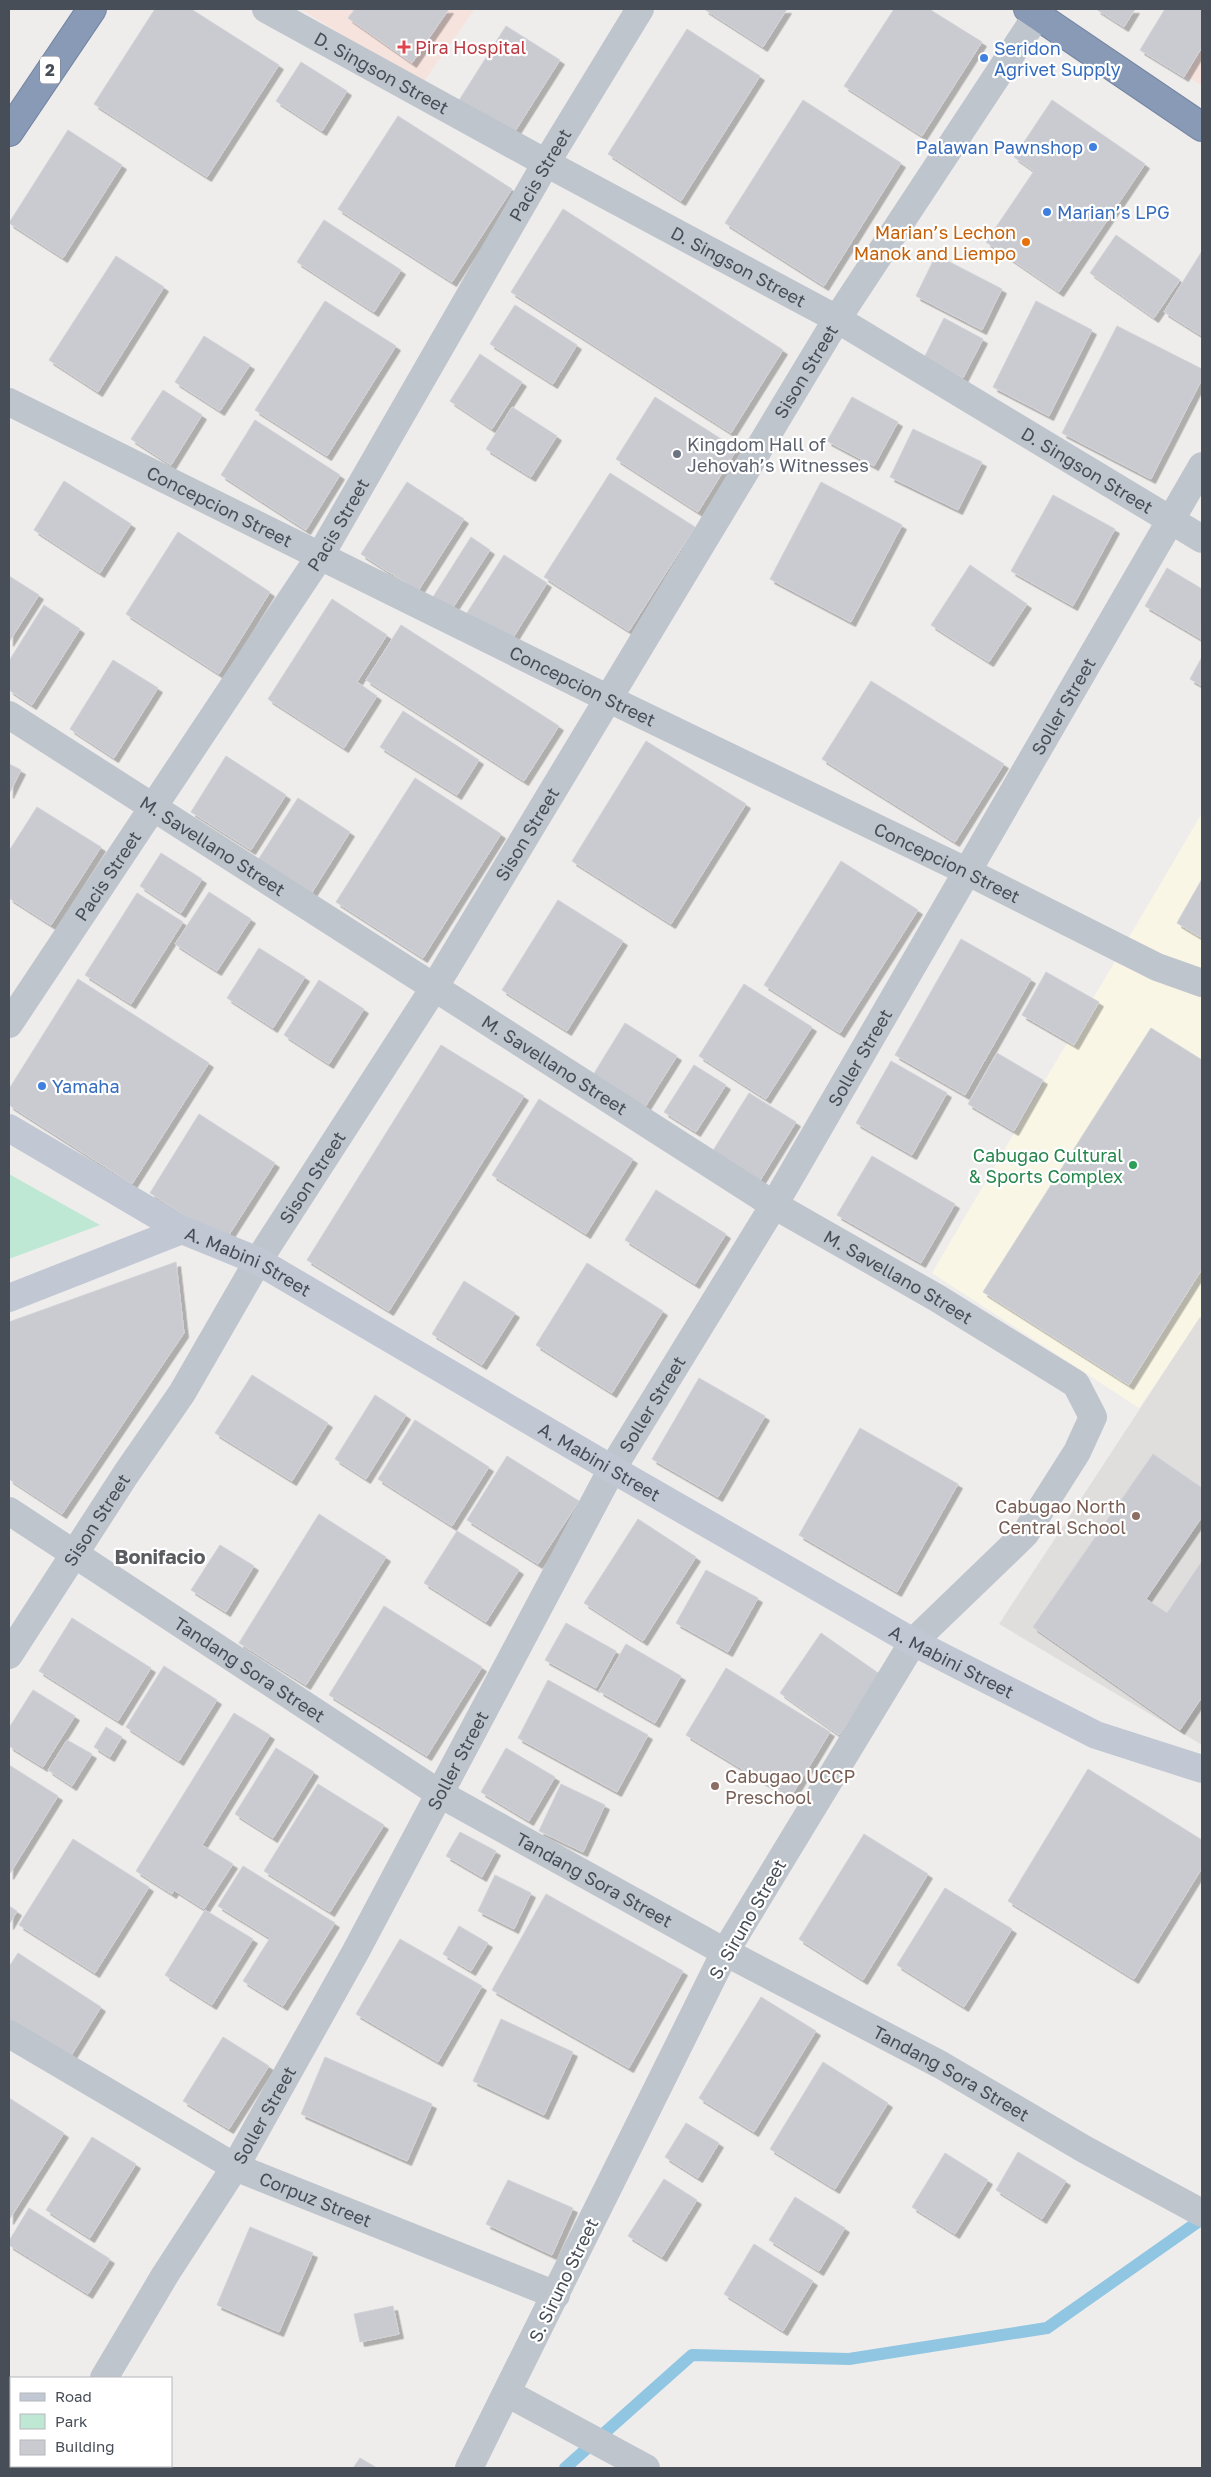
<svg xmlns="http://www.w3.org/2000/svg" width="1211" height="2477" font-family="'Golos Text',sans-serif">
	<defs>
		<filter id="shadow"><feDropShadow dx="4.5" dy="4.5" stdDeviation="0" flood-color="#0004"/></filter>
	</defs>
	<rect width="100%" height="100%" fill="#efedec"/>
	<!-- commercial -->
	<path fill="#f9f6e6" d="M1202 813V1319L1200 1318 1139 1408 932 1273Z"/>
	<!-- education -->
	<path fill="#e0dedd" d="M1200 1317 1202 1319V1745L999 1624Z"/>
	<!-- medical -->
	<path fill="#f7e3de" d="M300 9H475L422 84Z
		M1202 49V86L1185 75Z"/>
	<!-- green -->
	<path fill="#bfe8d4" d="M9 1174 100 1225 9 1259Z"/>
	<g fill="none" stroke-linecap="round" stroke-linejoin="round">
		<!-- stream -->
		<path stroke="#90c6e1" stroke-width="12" d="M565 2468 692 2355 849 2359 1047 2328 1202 2219"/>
	</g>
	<!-- building -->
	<path fill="#cacbd1" stroke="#d1d2d7" filter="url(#shadow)" d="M155 9H191L279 65 207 177 94 104Z
		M355 9H449L412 63 348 18Z
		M704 9H787L763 47Z
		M894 9H929L982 42 922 136 844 86Z
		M1096 9H1135L1124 27Z
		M1165 9H1202V47L1184 77 1140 50Z
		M506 26 560 60 512 136 458 102Z
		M687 29 760 76 681 201 608 154Z
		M301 62 347 91 322 131 276 101Z
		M803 100 901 163 824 286 725 223Z
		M1052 100 1145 164 1059 292 986 242 1034 171 1014 157Z
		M398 116 512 189 452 282 338 209Z
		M68 130 122 165 63 258 9 223Z
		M563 209 783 350 731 433 511 292Z
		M324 220 401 270 374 312 297 262Z
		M1116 235 1180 280 1154 318 1090 273Z
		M1202 251V336L1164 312Z
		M936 255 1002 289 982 330 916 296Z
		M116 256 164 287 98 392 49 360Z
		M325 301 396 346 327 456 255 410Z
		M1036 301 1092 330 1049 416 993 387Z
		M515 305 577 345 553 384 490 344Z
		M944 318 983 339 963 378 924 358Z
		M1117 326 1202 369V379L1151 479 1062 433Z
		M204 336 250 365 220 411 175 382Z
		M480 354 522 382 492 429 450 401Z
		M163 390 202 415 171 465 131 439Z
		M655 397 737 449 698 512 616 459Z
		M852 397 898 422 874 466 827 441Z
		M512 407 557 436 531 477 486 449Z
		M255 420 340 475 306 530 221 475Z
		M913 429 982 462 958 510 890 477Z
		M610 473 695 527 629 631 544 577Z
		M64 481 131 524 100 573 34 530Z
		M407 482 464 519 418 591 361 554Z
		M821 482 902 525 851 622 770 579Z
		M1053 495 1115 529 1073 606 1011 571Z
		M178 532 270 592 219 674 126 614Z
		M471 537 490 550 452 609 433 597Z
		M504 555 547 583 511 641 467 613Z
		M970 565 1027 604 989 662 931 625Z
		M1167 568 1202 589 1201 639 1145 606Z
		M9 576 39 595 9 642Z
		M332 599 387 635 357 682 377 696 344 748 268 699Z
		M44 605 80 629 32 705 9 690V661Z
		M401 625 559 726 524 781 366 680Z
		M1202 657V686L1190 679Z
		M113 660 158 688 114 758 70 729Z
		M871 681 1004 764 955 842 822 759Z
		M403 711 479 760 457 795 380 747Z
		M646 741 746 804 671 924 572 861Z
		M226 756 286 795 251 850 191 812Z
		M9 764 21 770 9 794Z
		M415 778 501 834 423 958 336 902Z
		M298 798 350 832 311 894 258 860Z
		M37 807 101 847 51 925 9 898V851Z
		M161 853 202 879 181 913 140 886Z
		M841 861 918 910 840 1033 764 985Z
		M1202 879V938L1177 923Z
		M209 892 251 919 217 971 175 944Z
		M137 893 183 922 131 1004 85 975Z
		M558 900 623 941 567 1031 502 990Z
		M961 939 1031 979 965 1095 895 1055Z
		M259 948 305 977 273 1028 227 998Z
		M1046 972 1099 1002 1074 1045 1022 1015Z
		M78 979 209 1063 132 1184 9 1105V1089Z
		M319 980 364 1009 329 1064 284 1035Z
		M744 984 812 1027 766 1099 699 1056Z
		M625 1023 677 1056 645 1107 593 1075Z
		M1151 1028 1202 1060V1269L1129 1385 983 1292Z
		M441 1045 524 1096 389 1311 307 1260Z
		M997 1053 1043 1080 1014 1131 968 1104Z
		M891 1061 947 1093 912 1155 856 1123Z
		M694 1065 726 1085 696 1132 664 1112Z
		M749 1093 796 1122 756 1187 709 1157Z
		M539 1099 633 1159 586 1234 492 1175Z
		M199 1114 275 1163 225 1241 150 1193Z
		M872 1156 955 1204 921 1263 837 1215Z
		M656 1190 726 1234 695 1284 625 1240Z
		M176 1262 184 1333 62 1514 9 1479V1322Z
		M587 1263 663 1311 612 1393 536 1345Z
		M464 1281 515 1313 482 1365 432 1334Z
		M252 1375 328 1423 292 1481 215 1433Z
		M699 1378 765 1416 718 1497 652 1459Z
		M375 1395 406 1415 366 1479 335 1459Z
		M415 1420 489 1467 452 1526 378 1479Z
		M860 1428 958 1484 897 1592 799 1535Z
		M1153 1454 1202 1488V1517L1146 1599 1167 1613 1202 1561V1697L1180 1730 1033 1627Z
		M507 1456 579 1501 538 1564 467 1520Z
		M319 1514 386 1557 306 1685 239 1643Z
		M638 1519 696 1557 643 1641 584 1603Z
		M457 1531 519 1570 486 1622 424 1583Z
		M220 1545 254 1566 226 1612 191 1590Z
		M706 1570 758 1598 728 1652 676 1623Z
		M384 1606 482 1667 427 1756 329 1695Z
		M72 1618 151 1668 118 1721 39 1671Z
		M566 1623 616 1651 596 1688 545 1660Z
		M821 1633 881 1675 839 1735 780 1693Z
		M626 1644 681 1676 655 1723 599 1691Z
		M164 1666 217 1700 179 1761 126 1727Z
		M726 1668 830 1732 790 1798 686 1735Z
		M548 1680 648 1735 617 1792 518 1738Z
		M33 1690 75 1716 43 1767 9 1746V1728Z
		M234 1713 270 1735 202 1845 233 1864 204 1909 174 1890 172 1894 136 1871Z
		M106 1727 122 1737 110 1757 94 1747Z
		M67 1740 92 1754 72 1786 48 1770Z
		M276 1748 314 1772 273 1838 235 1814Z
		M506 1748 555 1777 529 1821 481 1792Z
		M9 1765 58 1796 9 1875Z
		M1088 1769 1202 1840V1868L1134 1979 1008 1901Z
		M318 1784 384 1825 330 1912 264 1871Z
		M561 1784 605 1805 583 1852 539 1831Z
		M460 1832 496 1851 482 1877 446 1856Z
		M864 1834 928 1874 863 1980 799 1939Z
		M73 1839 149 1887 95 1973 19 1925Z
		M243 1866 335 1923 283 2006 243 1981 270 1938 218 1906Z
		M495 1875 531 1893 514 1929 478 1911Z
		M945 1888 1012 1929 964 2007 897 1965Z
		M546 1894 683 1971 629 2068 492 1990Z
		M9 1906 17 1911 9 1925Z
		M205 1910 253 1939 212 2005 165 1975Z
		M459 1926 488 1943 471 1971 443 1954Z
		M400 1939 482 1986 438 2062 356 2014Z
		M18 1953 101 2007 69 2059 9 2021V1967Z
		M761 1997 816 2031 754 2132 699 2098Z
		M501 2019 573 2052 544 2115 473 2081Z
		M223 2037 269 2066 229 2129 183 2101Z
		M325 2057 432 2104 407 2161 301 2114Z
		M823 2062 888 2103 835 2189 770 2149Z
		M9 2098 64 2133 9 2220Z
		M686 2123 719 2143 698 2178 665 2157Z
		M92 2137 136 2164 90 2238 46 2210Z
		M1018 2152 1066 2181 1042 2219 996 2190Z
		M945 2153 988 2180 955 2234 912 2207Z
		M664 2179 697 2200 662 2257 628 2236Z
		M508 2180 573 2208 552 2255 486 2224Z
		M795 2197 845 2228 819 2271 769 2240Z
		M29 2208 110 2259 88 2294 9 2245V2241Z
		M250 2227 313 2253 279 2332 217 2305Z
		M754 2244 813 2281 783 2331 724 2294Z
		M393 2306 399 2334 360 2342 354 2314Z
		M360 2458 377 2468H353Z"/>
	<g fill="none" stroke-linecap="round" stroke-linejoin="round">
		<defs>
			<path id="highway" d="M1028 9 1202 127
				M9 132 92 9"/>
		</defs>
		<!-- highway casing -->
		<use href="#highway" stroke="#7485a2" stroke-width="30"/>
		<!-- street -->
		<g stroke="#bfc5cd" stroke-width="28">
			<path id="s1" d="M266 9 546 163 837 319 1202 539"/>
			<path id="s2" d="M9 402 609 699 966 871 1157 967 1202 983"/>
			<path id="s3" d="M9 715 774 1205 937 1298 1076 1384 1093 1417 1077 1452 1025 1534 913 1642 725 1952 469 2468"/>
			<path id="s4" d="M9 1024 320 556 546 163 640 9"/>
			<path id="s5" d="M9 1511 440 1794 725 1952 941 2065 1084 2149 1202 2213"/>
			<path id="s6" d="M9 1655 126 1474 182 1393 258 1261 434 988 837 319 1041 9"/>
			<path id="s7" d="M9 2034 235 2167 556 2295"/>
			<path id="s8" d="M104 2378 165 2275 235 2167 356 1951 612 1469 774 1205 1202 466"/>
			<path d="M507 2393 646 2468"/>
			<path d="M9 2424 11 2426"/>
			<path d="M64 2466 67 2468"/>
		</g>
		<!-- secondary -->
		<g stroke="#c1c7d3" stroke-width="28">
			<path id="s9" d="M9 1128 182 1230 258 1261 612 1469 913 1642 1096 1735 1202 1769"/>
			<path d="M9 1298 182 1230"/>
		</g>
		<!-- highway -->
		<use href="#highway" stroke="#899ab6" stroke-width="28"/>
	</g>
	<!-- markers -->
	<path fill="#e0444e" stroke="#fff" stroke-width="2" d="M401.5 39.5h5v5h5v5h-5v5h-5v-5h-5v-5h5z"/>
	<g fill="#3f7fe0" stroke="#fff" stroke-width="2">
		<circle cx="984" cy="58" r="5"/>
		<circle cx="1093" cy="147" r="5"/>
		<circle cx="1047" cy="212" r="5"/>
		<circle cx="42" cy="1086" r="5"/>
	</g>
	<circle fill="#e8710a" stroke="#fff" stroke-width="2" cx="1026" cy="242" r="5"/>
	<circle fill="#6b7280" stroke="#fff" stroke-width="2" cx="677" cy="454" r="5"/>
	<circle fill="#2e9e5b" stroke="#fff" stroke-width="2" cx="1133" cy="1165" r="5"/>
	<g fill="#8d6e63" stroke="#fff" stroke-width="2">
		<circle cx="1136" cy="1516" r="5"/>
		<circle cx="715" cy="1786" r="5"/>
	</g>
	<g text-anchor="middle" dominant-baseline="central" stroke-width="4.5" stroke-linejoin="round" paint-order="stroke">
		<!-- shield labels -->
		<rect fill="#fff" stroke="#7e8389" stroke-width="1" x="40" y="56.5" width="20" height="27" rx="4"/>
		<g font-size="16" font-weight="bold" fill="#474e57">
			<text x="50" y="70">2</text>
		</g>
		<!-- health labels -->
		<g font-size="18" fill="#be3a42" stroke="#fff" text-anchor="start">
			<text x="415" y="47">Pira Hospital</text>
		</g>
		<!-- shop labels -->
		<g font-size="18" fill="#366cbe" stroke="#fff" text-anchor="start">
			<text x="994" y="48">Seridon<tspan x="994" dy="21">Agrivet Supply</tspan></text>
			<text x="1083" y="147" text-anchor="end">Palawan Pawnshop</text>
			<text x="1057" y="212">Marian’s LPG</text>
			<text x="52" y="1086">Yamaha</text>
		</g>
		<!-- street labels -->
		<g font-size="18" fill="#474e57" stroke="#fff">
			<text stroke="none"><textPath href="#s1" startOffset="132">D. Singson Street</textPath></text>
			<text stroke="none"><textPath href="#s4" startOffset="1002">Pacis Street</textPath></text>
			<text stroke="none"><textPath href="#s1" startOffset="538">D. Singson Street</textPath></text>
			<text stroke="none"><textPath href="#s6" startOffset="1511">Sison Street</textPath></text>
			<text stroke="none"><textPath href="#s1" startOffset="942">D. Singson Street</textPath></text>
			<text stroke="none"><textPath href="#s2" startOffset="235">Concepcion Street</textPath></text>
			<text stroke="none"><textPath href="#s4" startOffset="598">Pacis Street</textPath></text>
			<text stroke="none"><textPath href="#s2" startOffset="640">Concepcion Street</textPath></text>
			<text stroke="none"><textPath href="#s8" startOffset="1928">Soller Street</textPath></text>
			<text stroke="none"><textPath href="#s6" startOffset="971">Sison Street</textPath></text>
			<text stroke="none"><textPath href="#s3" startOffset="242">M. Savellano Street</textPath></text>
			<text stroke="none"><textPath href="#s2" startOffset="1045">Concepcion Street</textPath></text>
			<text stroke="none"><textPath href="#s4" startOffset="178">Pacis Street</textPath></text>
			<text stroke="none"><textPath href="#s8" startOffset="1522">Soller Street</textPath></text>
			<text stroke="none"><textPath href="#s3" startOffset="648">M. Savellano Street</textPath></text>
			<text stroke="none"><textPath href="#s6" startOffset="566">Sison Street</textPath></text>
			<text stroke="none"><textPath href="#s9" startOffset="274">A. Mabini Street</textPath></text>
			<text stroke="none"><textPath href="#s3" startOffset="1052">M. Savellano Street</textPath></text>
			<text stroke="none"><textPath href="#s8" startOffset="1118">Soller Street</textPath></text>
			<text stroke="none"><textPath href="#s9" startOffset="679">A. Mabini Street</textPath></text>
			<text stroke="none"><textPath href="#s6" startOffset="161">Sison Street</textPath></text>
			<text stroke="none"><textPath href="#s9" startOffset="1084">A. Mabini Street</textPath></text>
			<text stroke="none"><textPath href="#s5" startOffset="288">Tandang Sora Street</textPath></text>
			<text stroke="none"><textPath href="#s8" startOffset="712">Soller Street</textPath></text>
			<text stroke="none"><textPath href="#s5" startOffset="692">Tandang Sora Street</textPath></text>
			<text transform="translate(747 1919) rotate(-60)">S. Siruno Street</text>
			<text stroke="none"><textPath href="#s5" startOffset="1098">Tandang Sora Street</textPath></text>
			<text stroke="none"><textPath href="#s8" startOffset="308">Soller Street</textPath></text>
			<text stroke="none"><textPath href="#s7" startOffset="349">Corpuz Street</textPath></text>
			<text transform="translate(563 2280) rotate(-64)">S. Siruno Street</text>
		</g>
		<!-- food labels -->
		<g font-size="18" fill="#c56008" stroke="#fff" text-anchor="end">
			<text x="1016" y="232">Marian’s Lechon<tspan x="1016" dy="21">Manok and Liempo</tspan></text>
		</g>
		<!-- worship labels -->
		<g font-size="18" fill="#5b616d" stroke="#fff" text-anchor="start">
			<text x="687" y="444">Kingdom Hall of<tspan x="687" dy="21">Jehovah’s Witnesses</tspan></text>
		</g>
		<!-- leisure labels -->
		<g font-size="18" fill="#27864d" stroke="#fff" text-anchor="end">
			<text x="1123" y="1155">Cabugao Cultural<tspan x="1123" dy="21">&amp; Sports Complex</tspan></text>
		</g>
		<!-- education labels -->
		<g font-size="18" fill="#785e54" stroke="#fff" text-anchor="end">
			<text x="1126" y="1506">Cabugao North<tspan x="1126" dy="21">Central School</tspan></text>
			<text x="725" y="1776" text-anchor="start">Cabugao UCCP<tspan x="725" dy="21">Preschool</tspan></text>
		</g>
		<!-- quarter labels -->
		<g font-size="20" font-weight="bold" fill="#5a5c60" stroke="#fff">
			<text x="160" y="1556">Bonifacio</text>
		</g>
	</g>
	<!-- border -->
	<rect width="1211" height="2477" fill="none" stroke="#474e57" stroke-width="20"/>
	<!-- legend -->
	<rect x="10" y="2377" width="162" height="90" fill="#ffffff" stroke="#b5b8bc"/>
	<rect x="20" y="2393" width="25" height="8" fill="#c1c7d3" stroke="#b5b8bc"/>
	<text x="55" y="2402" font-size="15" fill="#474e57">Road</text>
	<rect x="20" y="2414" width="25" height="15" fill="#bfe8d4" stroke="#b5b8bc"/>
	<text x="55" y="2427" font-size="15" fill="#474e57">Park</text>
	<rect x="20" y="2440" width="25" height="15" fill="#cacbd1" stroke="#b5b8bc"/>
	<text x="55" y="2452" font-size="15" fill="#474e57">Building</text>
</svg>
